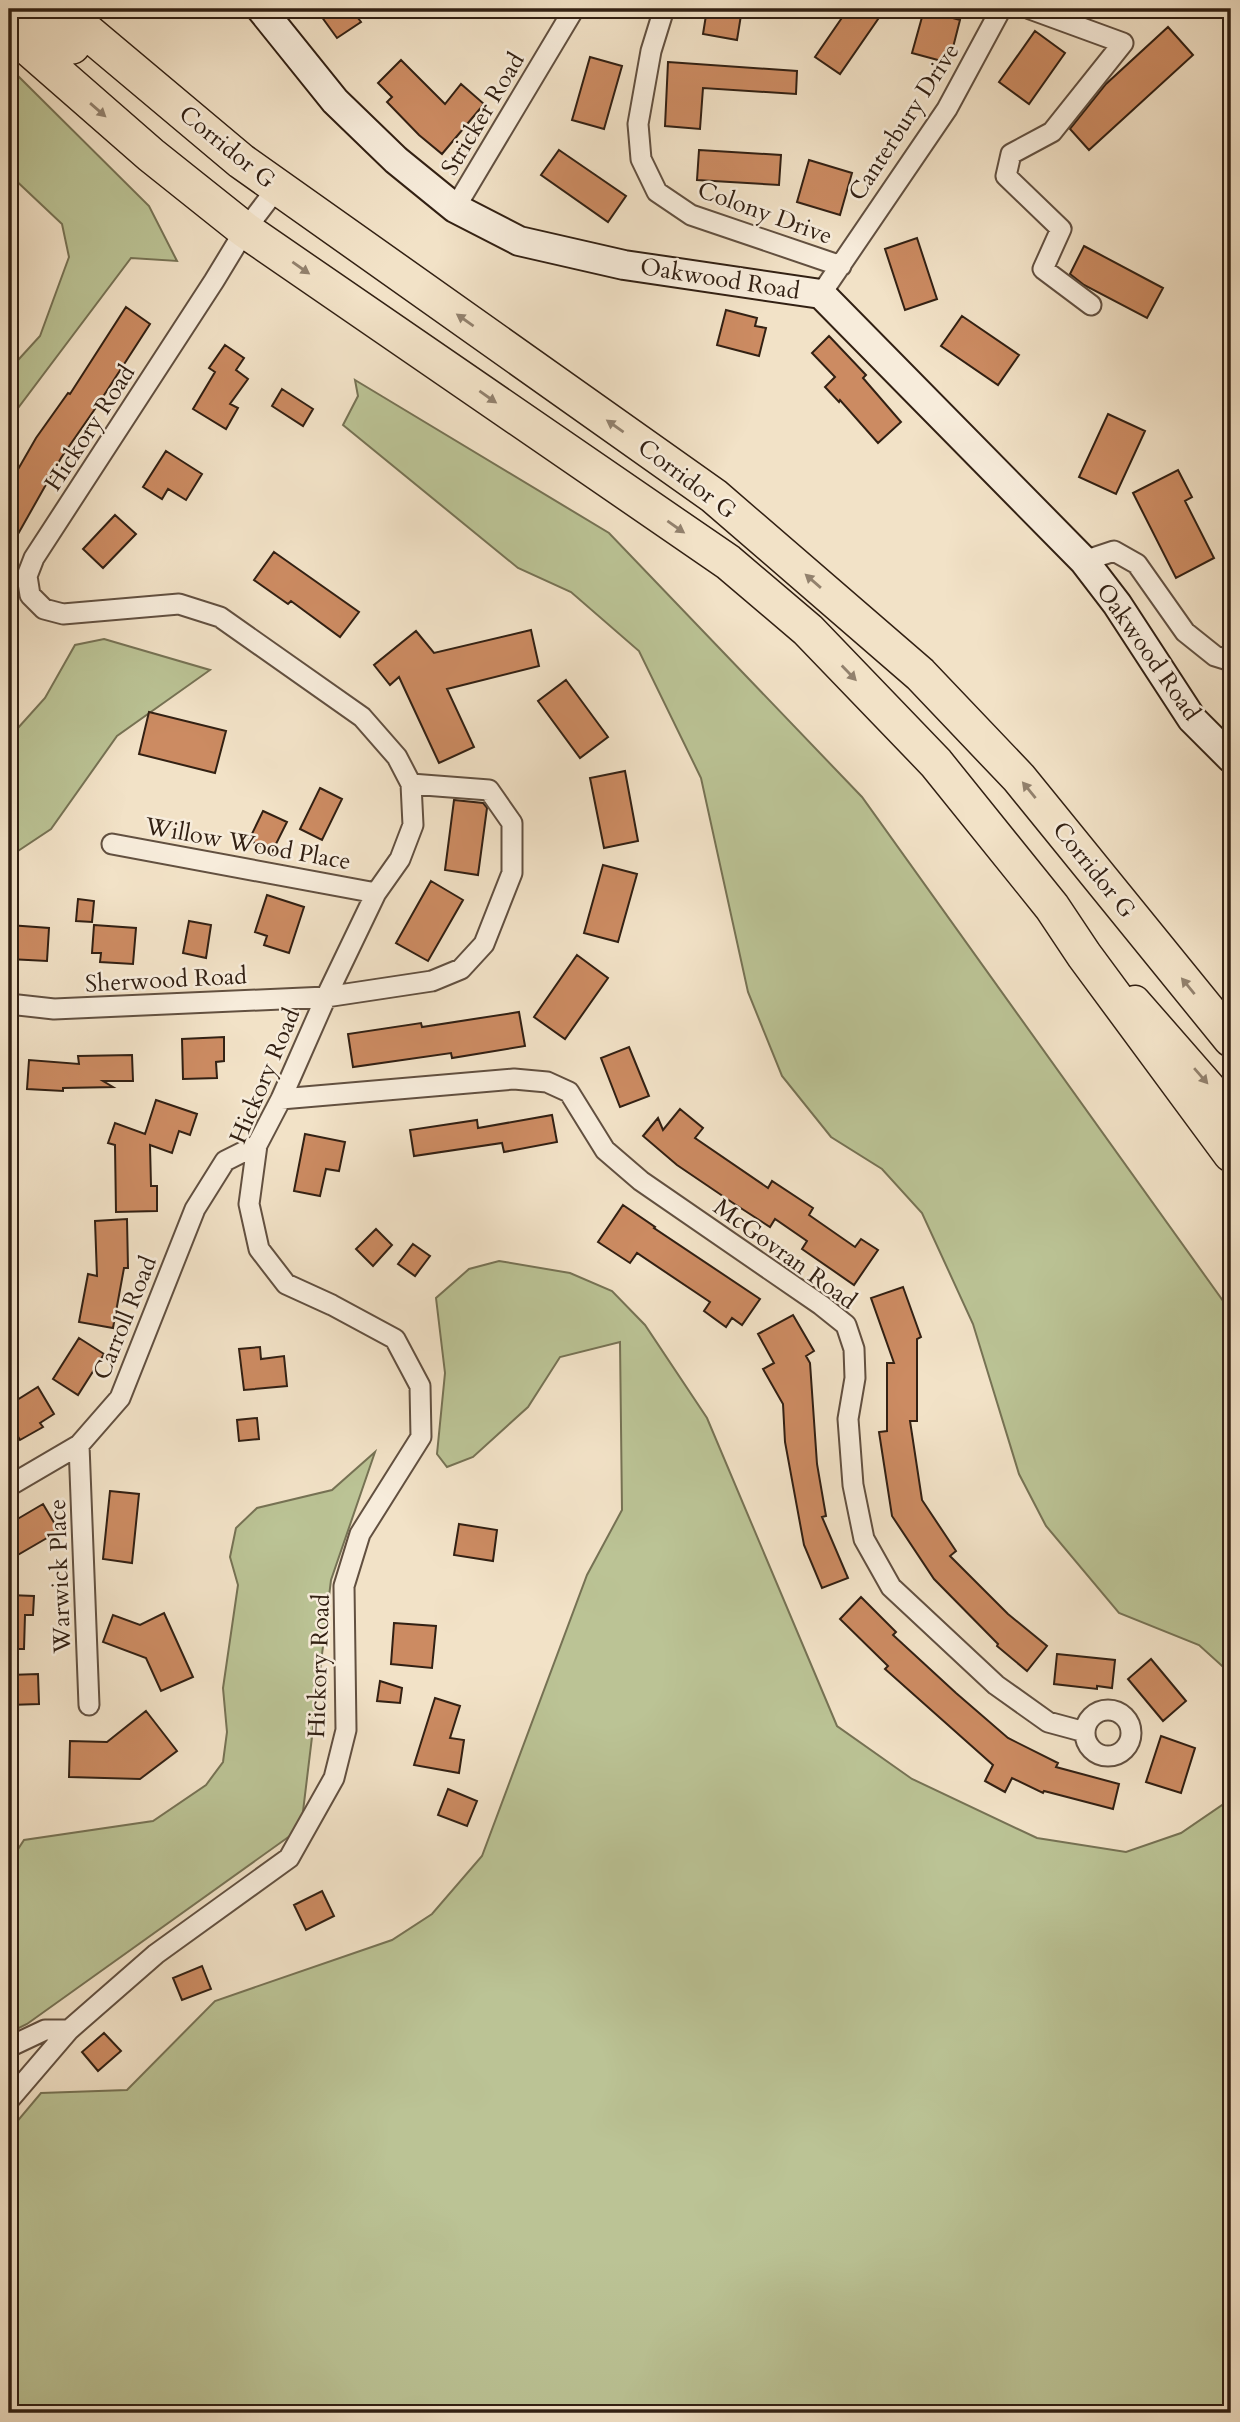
<svg xmlns="http://www.w3.org/2000/svg" width="1240" height="2422" font-family="Cardo,serif">
	<rect width="100%" height="100%" fill="#f2e2c7"/>
	<filter id="stains"><feTurbulence type="fractalNoise" baseFrequency=".00286" numOctaves="4"/><feColorMatrix values="0 0 0 0 .2 0 0 0 0 .09 0 0 0 0 .02 0 0 0 .5 -.17"/></filter>
	<radialGradient id="worn" r=".72"><stop offset=".6" stop-color="#630" stop-opacity="0"/><stop offset="1" stop-color="#630" stop-opacity=".3"/></radialGradient>
	<!-- green -->
	<path fill="#bbc395" stroke="#767254" stroke-width="2" d="M9 67 149 206 177 261 131 258 9 420V370L40 336 69 257 62 224 9 174Z
		M355 380 609 533 862 797 1231 1312V1674L1199 1645 1119 1613 1046 1526 1019 1474 973 1324 922 1213 882 1169 831 1137 782 1076 748 992 701 778 639 651 571 592 518 568 343 425 358 396Z
		M104 639 210 670 117 736 51 829 9 857V738L45 698 75 645Z
		M499 1261 570 1273 612 1291 645 1325 707 1418 837 1726 912 1779 1037 1838 1126 1852 1181 1833 1231 1799V2413H9V2131L41 2093 127 2090 215 2001 392 1940 432 1914 482 1856 587 1575 622 1510 620 1342 560 1357 528 1407 473 1457 447 1467 437 1454 445 1373 436 1298 469 1269Z
		M375 1452 331 1580 301 1828 27 2024 9 2033V1863L24 1840 153 1821 206 1785 223 1762 227 1732 223 1688 238 1585 230 1557 236 1528 257 1508 332 1490Z"/>
	<!-- building -->
	<path fill="#cc8b62" stroke="#322013" stroke-width="2" d="M316 9H351L361 22 337 38Z
		M707 9H742L737 40 703 34Z
		M848 9H885L840 74 815 57Z
		M924 10 960 20 949 63 912 53Z
		M1168 27 1193 55 1089 150 1070 129 1106 84Z
		M1035 31 1065 53 1029 104 999 82Z
		M590 57 622 66 604 129 572 120Z
		M401 60 445 104 461 84 484 104 442 154 419 135 387 102 392 97 378 83Z
		M668 62 797 71 796 94 703 88 700 129 665 126Z
		M559 150 626 196 608 222 541 175Z
		M699 150 781 155 779 185 697 180Z
		M809 160 852 173 840 215 797 202Z
		M917 238 937 299 905 310 885 249Z
		M1084 246 1163 288 1147 318 1084 285 1070 274Z
		M126 307 150 324 97 406 61 458 9 550V485L36 438 68 393 70 394Z
		M726 310 757 318 755 326 766 328 759 356 717 345Z
		M962 316 1019 355 998 385 941 346Z
		M829 336 866 375 863 378 901 422 878 443 840 400 839 402 825 387 835 377 812 353Z
		M225 345 244 358 236 370 248 379 230 404 238 408 226 429 193 409 215 372 209 368Z
		M282 389 313 409 303 426 272 406Z
		M1108 414 1145 431 1116 494 1079 477Z
		M166 451 202 474 186 500 168 489 162 499 143 487Z
		M1178 470 1192 497 1185 501 1214 558 1176 578 1133 493Z
		M115 515 136 534 103 568 83 549Z
		M274 552 359 612 340 637 291 601 288 604 254 580Z
		M531 630 539 666 447 689 474 747 439 763 399 677 390 685 374 665 416 631 434 653Z
		M566 680 608 737 580 758 538 701Z
		M149 712 226 731 215 773 139 754Z
		M625 771 638 841 604 848 590 778Z
		M320 788 342 799 322 840 300 829Z
		M454 800 483 803 487 808 478 875 445 870Z
		M263 811 287 822 272 852 249 840Z
		M603 865 637 874 618 942 584 933Z
		M431 881 463 900 428 961 396 943Z
		M267 895 304 907 289 953 264 945 267 936 255 932Z
		M78 899 94 901 92 922 76 921Z
		M189 921 211 925 206 958 183 953Z
		M9 925 49 928 47 961 9 959Z
		M94 925 136 928 133 964 100 962 101 953H92Z
		M577 955 608 978 565 1039 534 1017Z
		M519 1012 525 1046 452 1058 451 1053 353 1067 348 1034 421 1023 422 1027Z
		M224 1037V1061L216 1062 217 1078 183 1079 182 1039Z
		M629 1047 649 1096 620 1107 601 1058Z
		M132 1055 133 1081H103L113 1087 63 1088V1091L27 1089 29 1060 79 1064 78 1056Z
		M156 1100 197 1114 190 1135 179 1131 172 1153 150 1145 151 1186H157V1211L116 1212 115 1145 108 1143 115 1123 145 1134Z
		M680 1109 703 1128 695 1138 768 1188 772 1181 813 1208 809 1215 855 1247 861 1239 878 1250 854 1285 802 1249 807 1241 775 1219 770 1227 736 1205 677 1165 643 1136 658 1118 663 1130Z
		M552 1115 557 1142 504 1152 502 1143 414 1156 410 1130 477 1120 478 1128Z
		M305 1134 345 1142 339 1171 326 1169 320 1196 294 1191Z
		M623 1205 655 1227 654 1228 760 1299 742 1325 732 1318 726 1327 704 1311 710 1302 637 1253 630 1263 598 1242Z
		M127 1219 128 1268H124L113 1328 79 1322 88 1274 97 1276 95 1221Z
		M376 1229 392 1245 373 1266 356 1249Z
		M413 1244 430 1256 415 1276 398 1264Z
		M903 1287 921 1337 917 1339V1421H910L922 1500 956 1551 950 1556 1008 1614 1047 1646 1027 1671 997 1646 998 1644 934 1579 892 1516 879 1432 887 1431V1363H894L871 1298Z
		M793 1315 814 1351 806 1356 810 1363 817 1464 826 1516 822 1517 848 1578 822 1588 804 1545 785 1442 783 1404 763 1369 774 1363 758 1334Z
		M79 1338 104 1354 78 1395 53 1379Z
		M260 1347 261 1359 284 1356 287 1386 244 1390 239 1349Z
		M38 1387 54 1414 40 1423 43 1427 20 1440 9 1421V1405Z
		M257 1418 259 1439 239 1441 237 1420Z
		M110 1491 139 1494 132 1563 103 1559Z
		M43 1504 59 1531 9 1560V1524Z
		M459 1524 497 1530 493 1561 454 1555Z
		M9 1595 34 1596 33 1615H25L24 1649H9Z
		M861 1597 896 1632 893 1635 956 1693 1008 1738 1058 1763 1056 1767 1119 1784 1113 1809 1044 1791 1043 1793 1012 1778 1005 1792 985 1781 993 1765 885 1669 888 1666 840 1619Z
		M164 1613 193 1677 161 1691 146 1658 103 1642 113 1615 140 1625Z
		M394 1623 436 1626 432 1668 391 1664Z
		M1057 1654 1115 1660 1112 1688 1097 1686V1689L1054 1684Z
		M1151 1659 1186 1701 1163 1721 1128 1679Z
		M38 1674 39 1704 9 1705V1675Z
		M380 1681 402 1688 400 1703 377 1701Z
		M435 1698 460 1706 450 1738 464 1740 459 1773 414 1765Z
		M146 1711 177 1751 140 1779 69 1777 70 1741 107 1742Z
		M1161 1736 1195 1748 1181 1793 1146 1782Z
		M448 1789 477 1801 467 1826 438 1815Z
		M322 1891 334 1916 306 1930 294 1905Z
		M202 1966 211 1989 182 2000 173 1978Z
		M104 2033 121 2051 98 2071 82 2052Z"/>
	<g fill="none" stroke-linecap="round" stroke-linejoin="round">
		<defs>
			<path id="street" d="M664 9 651 51 638 124 641 159 657 192 691 215 841 266
				M1030 9 1123 43 1052 132 1011 154 1006 176 1061 229 1043 269 1091 305
				M455 208 574 9
				M821 294 947 109 1001 9
				M1084 561 1114 551 1137 564 1185 632 1215 656 1231 661
				M112 844 376 893
				M9 1004 54 1009 326 997 432 981 461 969 484 944 512 873V823L489 790 411 784
				M281 1099 514 1079 547 1082 569 1092 605 1150 641 1181 821 1305 846 1325 854 1349 855 1378 848 1419 853 1485 864 1539 891 1587 996 1685 1048 1722 1085 1732
				M79 1445 89 1705
				M9 1486 79 1445 120 1398 195 1209 225 1161 257 1145
				M1085 1733a23 23 0 1 1 46 0a23 23 0 1 1-46 0Z
				M9 2047 45 2030H69
				M9 2100 69 2030 156 1954 289 1858 334 1778 346 1730 344 1586 360 1534 421 1437 420 1386 395 1339 332 1305 286 1284 259 1249 249 1204 257 1145 281 1099 326 997 376 893 400 859 413 825 411 784 397 757 362 717 220 617 179 604 63 614 44 609 30 595 27 576 34 558 214 281 245 230 277 188"/>
			<path id="secondary" d="M261 9 335 101 396 160 455 208 519 241 624 265 821 294 1084 561 1117 604 1192 719 1231 758"/>
			<path id="primary" d="M1135 1001 1231 1111"/>
			<path id="highway" d="M30 9 72 46
				M60 9 241 161 714 496 920 674 1019 778 1231 1039
				M9 31 151 155 245 230 728 562 808 630 936 763 1052 907 1084 955 1231 1154"/>
		</defs>
		<!-- street casing -->
		<use href="#street" stroke="#625040" stroke-width="23"/>
		<!-- secondary casing -->
		<use href="#secondary" stroke="#322013" stroke-width="32"/>
		<!-- primary casing -->
		<use href="#primary" stroke="#322013" stroke-width="33"/>
		<!-- highway casing -->
		<use href="#highway" stroke="#322013" stroke-width="38"/>
		<!-- street -->
		<use href="#street" stroke="#f7ecdb" stroke-width="19"/>
		<!-- secondary -->
		<use href="#secondary" stroke="#f7ecdb" stroke-width="28"/>
		<!-- primary -->
		<use href="#primary" stroke="#f2e2c7" stroke-width="30"/>
		<!-- highway -->
		<use href="#highway" stroke="#f2e2c7" stroke-width="35"/>
	</g>
	<!-- one-way arrows -->
	<defs><path id="oneway-solid" d="M-6-.8H1V-3.2L6.5 0L1 3.2V.8H-6Z" transform="scale(1.75)"/></defs>
	<g fill="#92816d">
		<use href="#oneway-solid" transform="translate(98 110) rotate(41)"/>
		<use href="#oneway-solid" transform="translate(301 268) rotate(35)"/>
		<use href="#oneway-solid" transform="translate(465 320) rotate(-145)"/>
		<use href="#oneway-solid" transform="translate(488 397) rotate(35)"/>
		<use href="#oneway-solid" transform="translate(615 426) rotate(-145)"/>
		<use href="#oneway-solid" transform="translate(676 527) rotate(35)"/>
		<use href="#oneway-solid" transform="translate(813 581) rotate(-139)"/>
		<use href="#oneway-solid" transform="translate(849 673) rotate(46)"/>
		<use href="#oneway-solid" transform="translate(1029 790) rotate(-129)"/>
		<use href="#oneway-solid" transform="translate(1188 986) rotate(-129)"/>
		<use href="#oneway-solid" transform="translate(1201 1076) rotate(49)"/>
	</g>
	<g text-anchor="middle" dominant-baseline="central" stroke-width="5" stroke-linejoin="round" paint-order="stroke">
		<!-- street labels -->
		<g font-size="24" fill="#322013" stroke="#f7ecdb">
			<text transform="translate(483 114) rotate(-59)">Stricker Road</text>
			<text transform="translate(904 122) rotate(-57)">Canterbury Drive</text>
			<text transform="translate(227 147) rotate(39)">Corridor G</text>
			<text transform="translate(765 213) rotate(20)">Colony Drive</text>
			<text transform="translate(720 279) rotate(9)">Oakwood Road</text>
			<text transform="translate(90 428) rotate(-57)">Hickory Road</text>
			<text transform="translate(687 479) rotate(37)">Corridor G</text>
			<text transform="translate(1148 652) rotate(55)">Oakwood Road</text>
			<text transform="translate(248 844) rotate(10)">Willow Wood Place</text>
			<text transform="translate(1094 870) rotate(51)">Corridor G</text>
			<text transform="translate(166 980) rotate(-3)">Sherwood Road</text>
			<text transform="translate(265 1076) rotate(-67)">Hickory Road</text>
			<text transform="translate(785 1254) rotate(36)">McGovran Road</text>
			<text transform="translate(125 1318) rotate(-68)">Carroll Road</text>
			<text transform="translate(60 1576) rotate(-92)">Warwick Place</text>
			<text transform="translate(319 1666) rotate(-88)">Hickory Road</text>
		</g>
	</g>
	<!-- margin -->
	<rect width="1240" height="2422" fill="none" stroke="#f2e2c7" stroke-width="35"/>
	<rect x="10" y="10" width="1219" height="2401" fill="none" stroke="#322013" stroke-width="3.5"/>
	<rect x="18" y="18" width="1205" height="2387" fill="none" stroke="#322013" stroke-width="2"/>
	<rect width="100%" height="100%" filter="url(#stains)"/>
	<rect width="100%" height="100%" fill="url(#worn)"/>
</svg>
